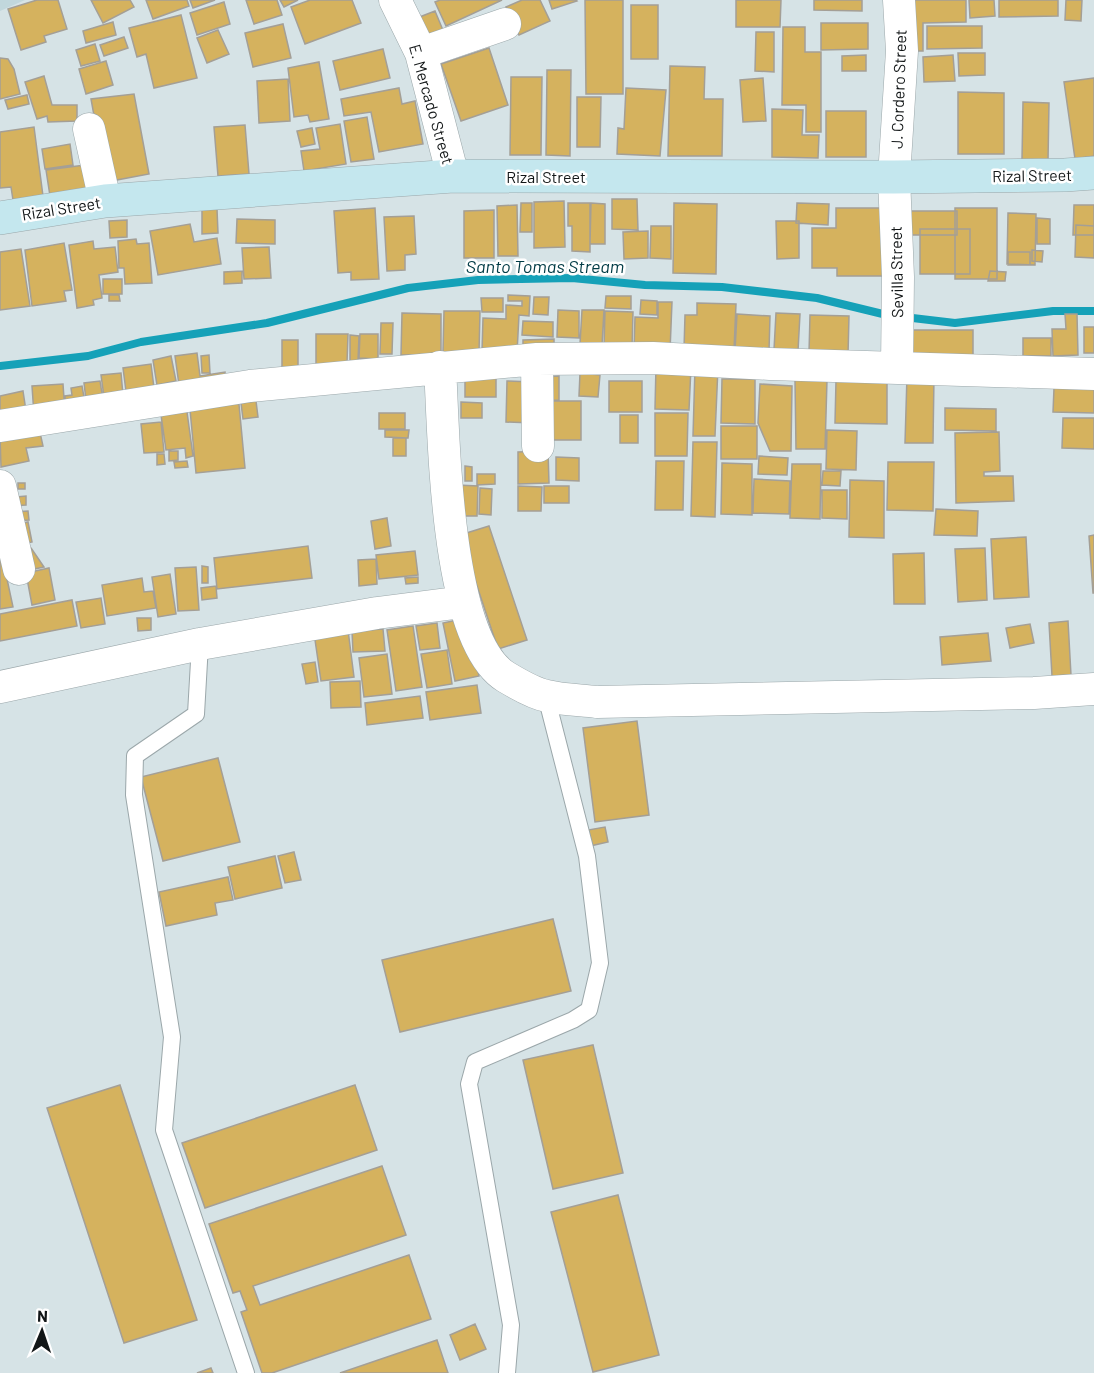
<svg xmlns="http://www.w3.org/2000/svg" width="1094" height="1373" font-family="Barlow,sans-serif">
	<rect width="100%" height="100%" fill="#d6e3e6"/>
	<!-- built -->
	<path fill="#c1d7dc" d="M0 0H25L0 11Z"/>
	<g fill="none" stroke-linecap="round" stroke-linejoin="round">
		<!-- stream -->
		<path stroke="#15a1b8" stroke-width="8" d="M904 317 955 323 1053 311H1094
			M0 366 88 356 141 342 267 323 408 288 478 280 572 278 645 285 722 287 817 298 891 316"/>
	</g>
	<!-- building -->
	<path fill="#d5b25e" stroke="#a49f96" stroke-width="1.5" d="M37 0H58L67 29 44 36 46 42 21 50 8 9Z
		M91 0H130L134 7 103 23Z
		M146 0H187L189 6 153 19Z
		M190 0H215L193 8Z
		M246 0H277L282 15 254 24Z
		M280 0H298L284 7Z
		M310 0H352L361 23 305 44 291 7Z
		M440 0H502L446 26 435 2Z
		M522 0H540L550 21 519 35 506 7Z
		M549 0H576L577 1 552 9Z
		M585 0H623V94H586Z
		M736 0H781L780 27H736Z
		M814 0H862V11L814 10Z
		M904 0H966V22L923 23V51H905Z
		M969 0H994L995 16 970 18Z
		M999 0H1058V16L999 17Z
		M1066 0H1082L1081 21 1065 20Z
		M224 2 230 24 197 35 190 13Z
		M631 5H658V59H631Z
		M435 11 445 35 427 42 417 18Z
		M181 15 197 78 154 88 146 54 137 57 129 28Z
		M113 22 116 35 86 43 83 31Z
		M821 23H868V49L821 50Z
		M283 24 291 58 253 67 245 33Z
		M927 26H982V48L927 49Z
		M783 27H805V52H821V132H806V105H782Z
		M218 30 229 54 207 63 197 38Z
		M756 32H774V72L755 71Z
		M124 37 128 48 104 56 100 45Z
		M95 44 100 61 81 66 76 50Z
		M489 48 508 105 461 121 441 64Z
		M383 49 390 78 340 90 333 61Z
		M958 53H985V75L959 76Z
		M866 55V71H842V56Z
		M953 55 955 81 924 82 923 57Z
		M0 58 8 59 14 69 20 94 0 99Z
		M106 61 113 85 86 94 79 69Z
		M319 62 329 119 310 122 308 115 294 117 288 68Z
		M670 66 705 67 704 99H723L722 156H668Z
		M547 70H571L570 156 546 155Z
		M44 76 52 105H77V121L48 122 47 116 37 119 25 82Z
		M511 77H542L541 155H510Z
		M763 78 766 121 743 122 740 80Z
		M1094 78V156L1075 159 1064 82Z
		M288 79 290 121 259 123 257 81Z
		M399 88 402 104 415 101 423 144 379 152 371 112 344 116 341 99Z
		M626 88 666 90 660 156 617 154 618 128 624 129Z
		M958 92 1004 93V154H958Z
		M134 94 149 174 106 182 91 99Z
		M27 95 29 104 8 109 5 100Z
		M577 97H601L600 147H577Z
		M1023 102 1049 103 1048 161 1022 160Z
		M772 109 803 110 802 135H819L818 158 772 157Z
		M826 111H866V157H826Z
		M367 117 374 159 351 162 344 121Z
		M340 124 346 164 304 171 301 151 320 149 316 128Z
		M245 125 249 174 218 176 214 127Z
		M34 127 43 196 13 200 11 187 0 188V132Z
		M312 128 315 144 301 147 297 131Z
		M70 144 73 165 45 169 42 149Z
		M93 164 96 190 50 196 46 170Z
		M612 199H637L638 230 612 229Z
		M564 201 565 247 534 248V202Z
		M521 203H532V232H520Z
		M568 203H590V252L572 251V226H568Z
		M591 203 605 204V244H590Z
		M674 203 717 204 716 274 673 273Z
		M797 203 829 204 828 225 796 223Z
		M517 205 518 256H498L497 206Z
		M1074 205H1094V235H1073Z
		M375 208 379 279 351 280V272L338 273 334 211Z
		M836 208H883V276H837V268H812V228H836Z
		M955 208H997V279H955Z
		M202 209H217L218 233 202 234Z
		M494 210V258H464V211Z
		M910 211H957V235H910Z
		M1008 213 1036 214 1035 265 1007 264Z
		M414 216 416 254 405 255V270L387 271 384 217Z
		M1037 218 1050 219V244H1037Z
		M237 219 275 220V244L236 243Z
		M127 220V237L110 238 109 221Z
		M776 221H799V258L777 259Z
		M190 224 194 242 217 238 221 264 158 275 150 231Z
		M1076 225 1094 226V258L1075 257Z
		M651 226H671V259L650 258Z
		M920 229H970V274H920Z
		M648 231V258L624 259 623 232Z
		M136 239 137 244 149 243 152 283 125 284 124 268H119L118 241Z
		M93 241 94 249 115 247 118 272 99 275 102 298 93 300 94 305 77 308 69 245Z
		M64 243 72 290 64 291 66 301 32 306 25 250Z
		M269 247 271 278 244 279 242 248Z
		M21 249 30 306 0 310V252Z
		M1032 250 1043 251 1042 262 1032 261Z
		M1008 252H1030V265H1008Z
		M242 271V283L224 284V272Z
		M990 271 1006 272 1005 281H988Z
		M103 279H122V294H103Z
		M109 295H119L120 301H109Z
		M508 295 530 296 529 316 519 315 517 353 482 352 483 318 506 319V305L522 306V301H508Z
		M606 296H631V309L605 308Z
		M534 297H549L548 315 533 314Z
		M481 298H503V312H482Z
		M641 300 657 301V315L640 314Z
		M658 302H672L670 351 634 350 635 317 658 318Z
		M697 303 736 304 734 350 684 349 685 315H697Z
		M558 310 579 311V338L557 337Z
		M582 310H604L602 345 580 344Z
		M444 311H480L479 353 443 352Z
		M605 311 633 312 632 347H604Z
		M402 313 441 314V355H401Z
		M776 313 800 314 798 351 774 350Z
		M737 314 770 316 769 351 735 350Z
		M1065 314H1077L1078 355 1053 356 1052 329H1066Z
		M810 315 849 316 848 355 809 353Z
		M523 321 553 322V337L522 335Z
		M381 323H393L392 354H380Z
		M1084 327H1094V353H1084Z
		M906 330H973V362H906Z
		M316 334H348L347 363 316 364Z
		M360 334H378V359L359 358Z
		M350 335 359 336 358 361H350Z
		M1023 338H1051V356H1023Z
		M554 339V353L523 354V340Z
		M282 340H298V367H282Z
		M197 353 200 376 225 372 226 386 180 392 175 356Z
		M209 355 210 373H202L201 356Z
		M171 356 176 381 157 385 153 360Z
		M151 364 155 396 127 399 123 368Z
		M656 366 691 367 689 410 655 409Z
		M695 367H718L715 436H693Z
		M465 372 496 373V397H465Z
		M121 373 123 395 104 397 101 375Z
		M580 373 600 375 598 397 579 396Z
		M559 376V400L542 401 541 377Z
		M907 376 934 377 933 443H905Z
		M722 379H755V424L721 423Z
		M795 380H827L825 449H796Z
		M100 381 104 406 87 408 84 383Z
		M507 381 533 382 532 423 506 422Z
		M609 381H642V412H609Z
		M836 381 887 382V424L835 423Z
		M63 384 65 413 34 415 32 386Z
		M760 384 792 386 791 451H770L758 423Z
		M82 386 85 403 66 406 65 396 72 395 71 388Z
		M1054 388 1094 389V413L1053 412Z
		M23 391 26 411 0 416V396Z
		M238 394 245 468 196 473 189 399Z
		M256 401 258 417 243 419 241 403Z
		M552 401H581V440H553Z
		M461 402 482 403V418H461Z
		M945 408 996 409V431L945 430Z
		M187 412 193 456 186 458 185 448 166 450 161 415Z
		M379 413H405V429H379Z
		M655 413H688L687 456H655Z
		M620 415H638V443H620Z
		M1063 418H1094V449L1062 448Z
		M161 422 164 452 144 453 141 424Z
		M721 426H757V459H721Z
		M39 428 43 446 26 448 29 461 1 467 0 436Z
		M385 430H409L408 438 385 437Z
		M827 430 857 431 856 470 826 469Z
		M999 432 1000 471 984 472V476H1013L1014 501 956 503 955 433Z
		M393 438H406V456H393Z
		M693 442H717L715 517 691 516Z
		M169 451H178V460L169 461Z
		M548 451 549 483 518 484V452Z
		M157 454H164L165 464 157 465Z
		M759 456 788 458 787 475 758 474Z
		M556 457 579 458V481L556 480Z
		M187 461 188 467 175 468 174 462Z
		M656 461H684L683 510H655Z
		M888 462H934L933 511 887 510Z
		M722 463 752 464V515L721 514Z
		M792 464H821L820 519 790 518Z
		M465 466 472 467V481H465Z
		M823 471H841L840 486 822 485Z
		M477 474H495V484L477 485Z
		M754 479 790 481 789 514 753 513Z
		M850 480 884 481V538L849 537Z
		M18 483H25V489H18Z
		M457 485 478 486 477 516H456Z
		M518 486 542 487 541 511H518Z
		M544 486H569V503H544Z
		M480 488 492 489 491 515 479 514Z
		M822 490H847V519L822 518Z
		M26 496V505L5 506V498Z
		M936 509 978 511 977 536 934 535Z
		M28 511 29 520 14 521 13 512Z
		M387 518 391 546 375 549 371 521Z
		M28 522 32 542 17 545 13 525Z
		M489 526 527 640 498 649 460 535Z
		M1094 535V593H1093L1089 536Z
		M1026 537 1029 597 994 599 991 539Z
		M308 546 312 578 217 589 214 558Z
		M31 548 44 567 25 571 19 550Z
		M985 548 987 600 958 602 955 549Z
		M1 551 13 607 0 609V552Z
		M415 551 418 575 379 579 376 555Z
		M924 553 925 604H894L893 554Z
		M376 559 377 584 359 586 358 560Z
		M202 566 208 567V583H202Z
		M196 567 199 610 178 611 175 568Z
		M49 568 55 600 32 605 26 573Z
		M170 574 176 614 158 617 152 577Z
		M418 577V583L406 584 405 578Z
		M142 578 144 592 153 591 156 608 107 616 102 585Z
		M216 586 217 598 202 600 201 588Z
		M101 598 105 624 81 628 76 602Z
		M72 600 77 626 0 641V614Z
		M137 618H151V630L138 631Z
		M467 618 479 676 455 681 443 623Z
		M1068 621 1071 675 1052 676 1049 623Z
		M437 623 440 648 420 650 416 626Z
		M1030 624 1034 643 1010 648 1006 628Z
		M413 626 422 687 396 691 387 630Z
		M383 629 385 651 353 652 352 631Z
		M348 630 354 677 321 681 314 633Z
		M988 633 991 661 942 665 940 637Z
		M447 650 452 684 427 688 421 654Z
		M387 654 392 694 364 697 359 658Z
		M315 662 318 682 306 684 302 664Z
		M360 681 361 707 331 708 330 682Z
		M477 685 481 713 430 720 426 692Z
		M420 696 423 718 367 725 365 703Z
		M637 721 649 815 595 822 583 728Z
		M218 758 240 842 163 861 141 777Z
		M605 827 608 842 590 846 588 830Z
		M294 852 301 880 285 883 278 856Z
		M275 856 282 888 235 899 228 867Z
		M228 877 233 900 215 903 217 915 166 926 159 892Z
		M553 919 571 991 400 1032 382 960Z
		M593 1045 623 1173 553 1189 523 1060Z
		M120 1085 197 1320 124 1343 47 1108Z
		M355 1085 377 1150 205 1208 182 1143Z
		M382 1166 406 1235 253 1286 260 1305 409 1255 431 1319 272 1373H262L241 1312 247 1310 240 1291 233 1293 209 1224Z
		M618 1195 659 1355 593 1372 551 1212Z
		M475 1324 486 1349 460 1360 450 1335Z
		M437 1340 448 1373H340Z
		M211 1368 213 1373H197Z"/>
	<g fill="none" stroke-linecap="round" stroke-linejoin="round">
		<defs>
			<path id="lane" d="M200 644 196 714 135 756 134 795 172 1037 164 1130 246 1373
				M507 1373 511 1325 469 1084 475 1062 573 1020 589 1010 600 963 587 856 546 696"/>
			<path id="street" d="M395 0 421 53 453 176
				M421 53 505 24
				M89 129 105 201
				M537 359 538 446
				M440 367C444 435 445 640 506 677 516 683 536 694 547 696 563 700 581 700 597 702L1034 693 1094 689
				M897 367 898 277 894 177 902 51 899 0
				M0 426 250 386 537 359 653 358 770 364 1094 374
				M0 486 19 569
				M0 687 200 644 377 613 463 602"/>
			<path id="secondary" d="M0 218 105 201 453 176 894 177 1065 175 1094 173"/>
		</defs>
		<!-- lane casing -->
		<use href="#lane" stroke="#9ba7aa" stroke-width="18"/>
		<!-- street casing -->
		<use href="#street" stroke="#9ba7aa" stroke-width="33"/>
		<!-- secondary casing -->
		<use href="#secondary" stroke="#9ba7aa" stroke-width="34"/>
		<!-- lane -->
		<use href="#lane" stroke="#fff" stroke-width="16"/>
		<!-- street -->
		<use href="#street" stroke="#fff" stroke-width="32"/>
		<!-- secondary -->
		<use href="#secondary" stroke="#c4e7ee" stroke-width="33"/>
	</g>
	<g text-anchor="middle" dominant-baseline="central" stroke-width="5" stroke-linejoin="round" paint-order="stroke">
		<!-- street labels -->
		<g font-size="16" fill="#121617" stroke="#fff">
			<text transform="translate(898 89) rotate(-88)">J. Cordero Street</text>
			<text transform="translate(432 104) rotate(74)">E. Mercado Street</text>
			<text transform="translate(1032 175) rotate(-1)">Rizal Street</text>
			<text x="546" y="176">Rizal Street</text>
			<text transform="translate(61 208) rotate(-9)">Rizal Street</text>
			<text transform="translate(896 272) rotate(-91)">Sevilla Street</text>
		</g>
		<!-- water labels -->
		<g font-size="18" font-style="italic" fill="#003b45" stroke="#fff">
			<text x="545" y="266">Santo Tomas Stream</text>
		</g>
	</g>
	<!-- north arrow -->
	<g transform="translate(42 1331) rotate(2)" stroke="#ffffff" stroke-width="4.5" paint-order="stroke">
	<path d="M0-4.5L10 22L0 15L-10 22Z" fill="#121617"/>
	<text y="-9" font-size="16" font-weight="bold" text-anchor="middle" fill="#121617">N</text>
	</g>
</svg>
